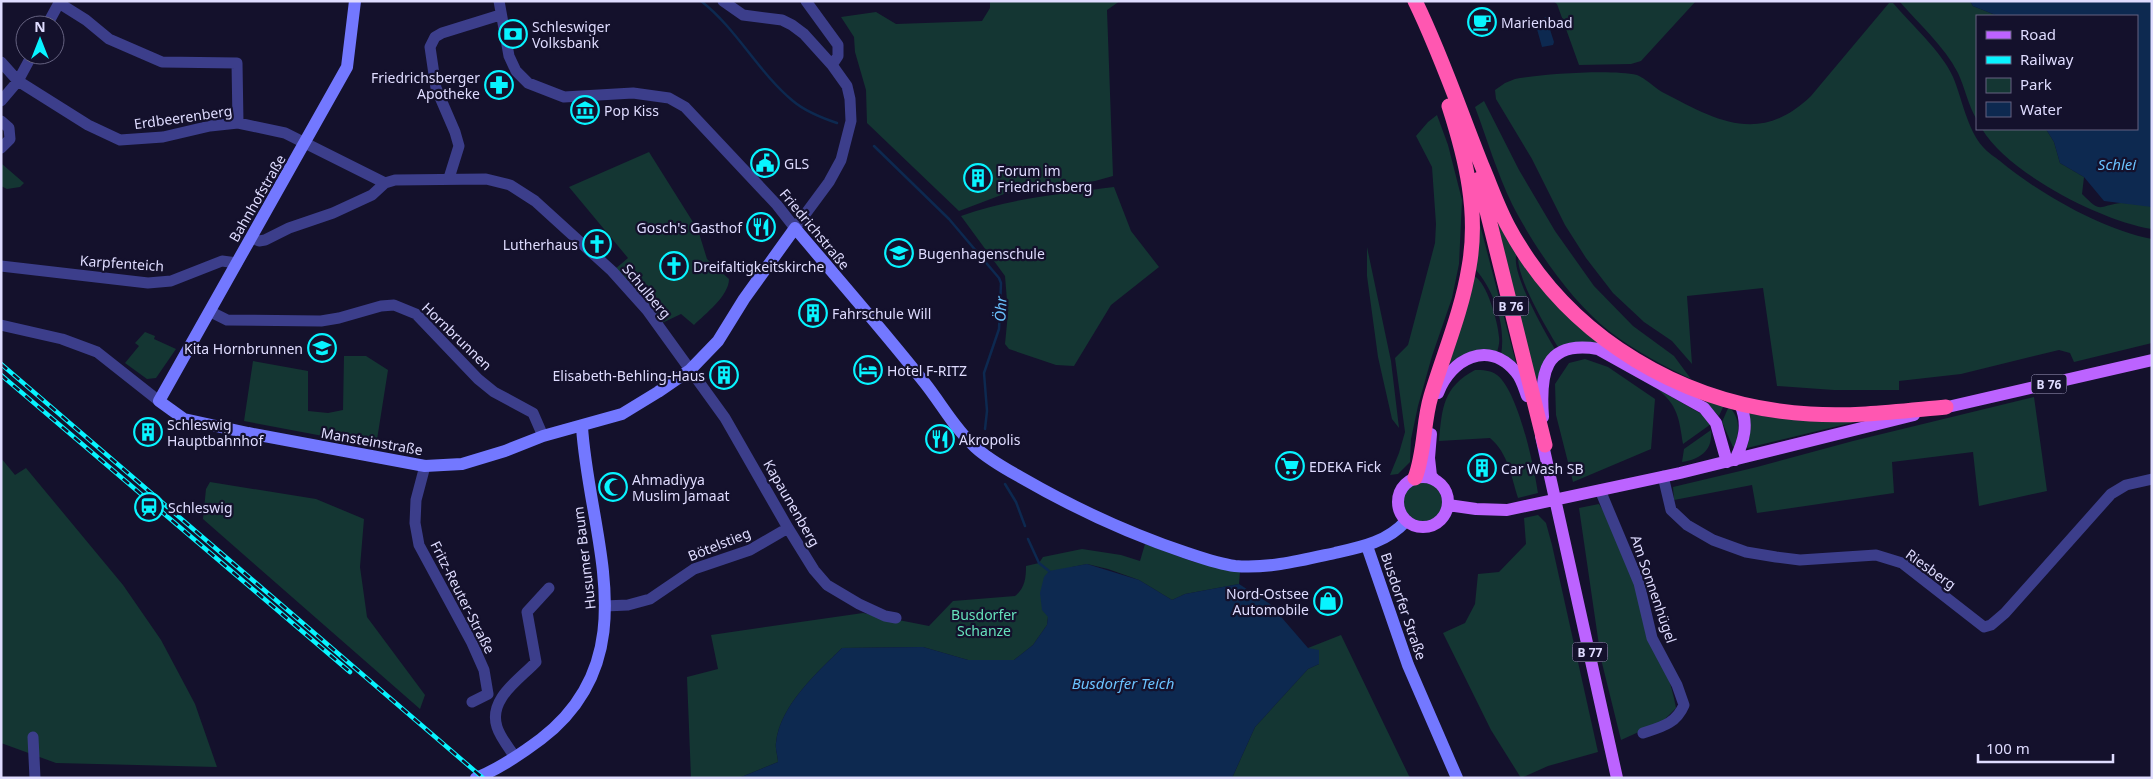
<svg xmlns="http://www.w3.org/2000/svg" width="2153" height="779" font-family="'Noto Sans',sans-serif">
	<rect width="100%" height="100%" fill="#14112c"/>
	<!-- green -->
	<path fill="#143633" d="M990 1H1120L1107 10 1113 176 1095 181 1004 194 959 211 867 123 866 90 855 52 854 37 841 17 876 12 896 24 982 21 990 8Z
		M1553 1H1696L1641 61 1631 64 1579 65 1557 4Z
		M1899 1H1970L1973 6 1998 16H1977V120C1968 105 1965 88 1958 73 1944 46 1919 24 1899 1Z
		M1889 3H1893C1910 23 1943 53 1953 77 1962 98 1967 129 1983 147 1987 152 1995 157 2000 161 2038 193 2103 230 2152 239V343L2074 362 2070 353 2059 350 1961 374 1899 381V390H1834L1777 386 1763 288 1687 296 1692 364 1672 341 1644 322 1613 293 1586 258 1565 225 1532 159 1496 99 1495 90 1505 83 1515 79C1542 74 1611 69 1637 75 1645 78 1654 87 1662 92 1716 120 1759 146 1811 96Z
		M1484 101 1519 170 1555 231 1594 286 1633 326 1674 356 1691 379C1662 365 1635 351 1609 331 1571 301 1534 247 1512 204 1497 173 1487 139 1475 107Z
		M1437 115 1448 145 1462 200 1459 264 1452 298 1432 356 1418 406 1411 439 1410 462 1398 474 1390 475 1399 453 1405 432 1395 358 1408 345 1435 243 1436 224 1432 167 1416 136 1428 122Z
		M1982 129H2046L2054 142 2060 163 2084 177 2082 194C2102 214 2097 206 2121 203 2130 203 2140 205 2149 206L2152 207V229C2101 221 2008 173 1982 129Z
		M649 152 698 230 707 259 729 279C729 296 705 314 694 325L681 314 660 324 614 270 628 258 569 187Z
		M2 164 24 183 20 187 7 189 1 186Z
		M1114 187 1131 231 1159 267 1111 305 1074 366 1056 365 1009 349 1005 344 1008 313 1005 276 961 216C1011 198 1062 194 1114 187Z
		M1494 209 1518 252C1506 265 1546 334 1555 349 1545 360 1539 369 1536 384Z
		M1477 213 1517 367 1501 355C1506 327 1495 291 1475 269Z
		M1367 247 1391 361 1399 428 1392 419 1378 357 1367 276Z
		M1518 256 1604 346C1587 341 1575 341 1558 347 1546 327 1517 279 1518 256Z
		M1474 276C1487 282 1498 322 1499 337 1500 343 1498 348 1497 353 1473 351 1466 351 1446 366Z
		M145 332 155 336 154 339 176 349 156 378 147 379 125 363 139 346 135 343Z
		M344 356H366L388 370 376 446 244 421 253 361 308 371V411L328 413 343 410Z
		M1585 359 1608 367 1655 399 1651 449 1573 482 1556 415 1555 384 1569 363Z
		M1475 370C1483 370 1490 370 1497 375 1518 391 1534 466 1538 493L1518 498C1511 476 1508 453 1490 438L1439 441C1442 408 1443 387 1475 370Z
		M1656 388 1705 416 1711 424 1683 444C1679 418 1678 405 1656 388Z
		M2034 397 2047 491 1979 506 1973 452 1892 462 1894 493 1757 513 1752 485 1674 500 1673 487 1757 467 1853 441Z
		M1707 400 1724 405 1719 416 1706 403Z
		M1729 406C1741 420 1739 430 1735 446L1733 447 1722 422Z
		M1748 413C1786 422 1824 421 1863 420L1747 448 1750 434Z
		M1711 430C1713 450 1701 459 1682 462L1684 449Z
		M1 458 15 475 26 468 123 585 161 640 195 704 217 767 56 763 1 743Z
		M210 482 316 499 364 519 360 567 367 617 425 695 420 709 203 519 206 489Z
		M1403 502a20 20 0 1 1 40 0a20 20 0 1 1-40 0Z
		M1599 504C1624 543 1638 591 1653 635 1661 659 1672 683 1676 708L1663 721 1621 740 1601 659 1579 508Z
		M1538 515 1546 523 1552 545 1598 752 1548 766 1521 778 1491 730 1443 633 1465 623 1475 604 1478 574 1499 572 1526 544 1524 518Z
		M1145 544 1194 562 1240 572 1239 584 1185 594 1172 600 1139 580 1108 569 1087 564 1072 567 1048 617 1047 625 1033 645 1014 660H968L923 647 842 648C817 673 780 705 776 743 775 749 778 756 778 762L739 778H691L687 677 718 669 711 635 863 613 929 626 953 601 1015 596C1025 588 1026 578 1026 566L1039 563 1043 557 1082 549 1121 555 1140 561Z
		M1341 635 1410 778H1232L1255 727 1308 669 1319 664 1308 648Z"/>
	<!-- water -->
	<path fill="#0d2950" d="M1970 1H2152V207L2104 201 2084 177 2060 163 2054 142 2046 129H2137V16H1998L1973 6Z
		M1546 17 1554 42 1553 45 1542 47 1535 22Z
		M1087 564 1139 580 1172 600 1185 594 1239 584 1270 604 1308 648 1319 650V664L1308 669 1255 727 1232 778H739L778 762C778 756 775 749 776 743 780 705 817 673 842 648L923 647 968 660H1014L1033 645 1047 625 1048 617 1042 610 1040 593 1044 577 1049 571Z"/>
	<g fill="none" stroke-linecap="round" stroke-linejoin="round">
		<!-- stream -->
		<path stroke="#0d2950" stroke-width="2.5" d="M701 1C737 29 758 72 793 101 806 112 822 118 837 123
			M874 146 949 219 999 278 1001 283 999 329 984 373 987 411 985 429
			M1005 484 1016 502 1025 526
			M1028 539 1039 563 1049 571"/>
		<!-- street -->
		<path stroke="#3c3e8b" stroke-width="11" d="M499 1 509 56 516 71 528 83 564 97 633 93 669 98 685 107 777 205 795 228 829 182 841 160 851 121 850 99 847 86 832 65 804 34 792 25 782 20 743 15 723 1
			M806 1 838 45V56L832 65
			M47 25 59 3 86 20 109 39 162 62 237 63 238 123
			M1 62 18 81 88 125 120 140 163 137 210 126 238 123 285 133 385 183
			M1 101 18 81 32 55
			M1 121 9 128 10 139 1 148
			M449 178 459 146 455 132 436 88 430 47 435 37 442 33 500 15
			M252 238 259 241 265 240 289 228 333 213 372 195 385 183 395 180 486 179 510 185 535 201 612 271 647 310 725 418 788 528 814 570 827 585 859 604 885 616 896 618
			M1 266 148 283 171 281 222 261 237 263
			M211 312 227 320 321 321 339 318 381 306 394 305 416 314 478 379 494 392 533 413 543 436
			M1 325 62 339 97 352 159 401
			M425 466 416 500 415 523 419 545 472 643 484 670 488 694 472 702
			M1663 476 1671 510 1687 525 1713 540 1746 552 1776 557 1800 560 1876 555 1902 563 1984 627 1991 625 2005 613 2111 494 2126 485 2152 479
			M1600 490 1639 583 1652 638 1677 685 1684 705C1676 724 1661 727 1643 733
			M605 606 628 605 650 599 694 569 750 550 788 528
			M33 737 35 778
			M515 757C509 748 500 737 497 727 488 699 519 680 536 662L527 612 549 588"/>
		<!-- secondary -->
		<path stroke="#7378ff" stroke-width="12" d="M355 1 347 67 159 401 184 419 248 433 425 466 462 464 505 451 543 436 622 414 658 392 690 370 718 341 744 299 795 228C838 279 882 329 924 382 941 403 954 428 975 447 989 460 1006 469 1022 478 1074 508 1130 534 1187 553 1202 558 1219 564 1235 566 1268 569 1303 560 1335 553 1362 547 1387 542 1406 521
			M1367 546 1408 665 1457 778
			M476 778C499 769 521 754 541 739 649 656 589 537 582 427"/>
		<!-- primary -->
		<path stroke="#bc63ff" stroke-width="12" d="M1438 393C1451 359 1488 339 1516 372 1522 379 1524 388 1527 396
			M1939 409 2152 360
			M1543 417C1540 375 1543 340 1598 349L1704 408 1716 423 1727 462
			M1431 434 1429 458 1431 476 1434 479
			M1541 436 1617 778
			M1735 460C1744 441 1749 424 1740 404
			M1398 502a25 25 0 1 1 50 0a25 25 0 1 1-50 0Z
			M1448 505 1476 509 1507 510 1680 473 1914 415"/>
		<!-- highway -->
		<path stroke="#ff57b1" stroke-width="15" d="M1415 1C1441 54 1460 111 1482 166 1491 187 1498 208 1509 228 1569 339 1686 407 1810 414 1855 417 1901 411 1946 407
			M1479 179 1545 445
			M1415 478C1425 452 1423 422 1431 396 1444 353 1462 311 1469 267 1479 212 1466 159 1449 106"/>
		<defs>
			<path id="rail" d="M1 364 483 778
				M1 375 350 672"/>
		</defs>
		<!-- rail casing -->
		<use href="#rail" stroke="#08f4ff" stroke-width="4.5"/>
		<!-- rail -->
		<use href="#rail" stroke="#14112c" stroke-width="2.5" stroke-dasharray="8" stroke-linecap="butt"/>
	</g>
	<!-- icons -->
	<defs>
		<symbol id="cafe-ring" viewBox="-11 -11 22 22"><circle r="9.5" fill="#14112c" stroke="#08f4ff" stroke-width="1.5"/><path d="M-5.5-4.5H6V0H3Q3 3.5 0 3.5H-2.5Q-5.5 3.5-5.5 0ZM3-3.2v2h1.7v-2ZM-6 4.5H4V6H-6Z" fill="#08f4ff"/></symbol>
		<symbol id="bank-ring" viewBox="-11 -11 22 22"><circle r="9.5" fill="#14112c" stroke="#08f4ff" stroke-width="1.5"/><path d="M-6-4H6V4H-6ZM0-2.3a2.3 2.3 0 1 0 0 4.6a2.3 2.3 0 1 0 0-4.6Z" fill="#08f4ff"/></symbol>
		<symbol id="pharmacy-ring" viewBox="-11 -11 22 22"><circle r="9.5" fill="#14112c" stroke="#08f4ff" stroke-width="1.5"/><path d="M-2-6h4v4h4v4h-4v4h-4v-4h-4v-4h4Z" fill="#08f4ff"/></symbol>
		<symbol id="museum-ring" viewBox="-11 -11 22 22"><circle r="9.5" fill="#14112c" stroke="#08f4ff" stroke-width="1.5"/><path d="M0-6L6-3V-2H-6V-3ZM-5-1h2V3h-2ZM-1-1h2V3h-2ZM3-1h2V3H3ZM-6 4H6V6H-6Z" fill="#08f4ff"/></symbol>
		<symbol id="civic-ring" viewBox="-11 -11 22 22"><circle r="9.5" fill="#14112c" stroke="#08f4ff" stroke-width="1.5"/><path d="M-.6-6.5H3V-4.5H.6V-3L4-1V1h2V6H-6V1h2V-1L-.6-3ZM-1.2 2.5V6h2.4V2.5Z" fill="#08f4ff"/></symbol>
		<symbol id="building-ring" viewBox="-11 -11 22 22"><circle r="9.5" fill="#14112c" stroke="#08f4ff" stroke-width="1.5"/><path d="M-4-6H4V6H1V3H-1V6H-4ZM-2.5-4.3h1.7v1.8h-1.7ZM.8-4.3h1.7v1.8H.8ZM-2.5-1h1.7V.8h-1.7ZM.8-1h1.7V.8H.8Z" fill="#08f4ff"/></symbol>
		<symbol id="restaurant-ring" viewBox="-11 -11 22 22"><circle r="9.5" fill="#14112c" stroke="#08f4ff" stroke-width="1.5"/><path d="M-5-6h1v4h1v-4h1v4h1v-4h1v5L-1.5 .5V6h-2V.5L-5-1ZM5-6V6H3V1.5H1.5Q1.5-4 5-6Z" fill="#08f4ff"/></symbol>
		<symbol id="church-ring" viewBox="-11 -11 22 22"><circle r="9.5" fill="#14112c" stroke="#08f4ff" stroke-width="1.5"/><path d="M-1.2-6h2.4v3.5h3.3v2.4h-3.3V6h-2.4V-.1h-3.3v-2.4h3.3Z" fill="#08f4ff"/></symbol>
		<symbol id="school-ring" viewBox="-11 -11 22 22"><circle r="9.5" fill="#14112c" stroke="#08f4ff" stroke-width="1.5"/><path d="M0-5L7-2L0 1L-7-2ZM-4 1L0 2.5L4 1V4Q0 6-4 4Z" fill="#08f4ff"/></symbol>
		<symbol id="hotel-ring" viewBox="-11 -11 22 22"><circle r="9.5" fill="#14112c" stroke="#08f4ff" stroke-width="1.5"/><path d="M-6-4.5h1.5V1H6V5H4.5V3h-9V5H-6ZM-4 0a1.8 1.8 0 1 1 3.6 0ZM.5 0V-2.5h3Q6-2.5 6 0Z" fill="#08f4ff"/></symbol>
		<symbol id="supermarket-ring" viewBox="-11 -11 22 22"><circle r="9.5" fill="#14112c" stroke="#08f4ff" stroke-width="1.5"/><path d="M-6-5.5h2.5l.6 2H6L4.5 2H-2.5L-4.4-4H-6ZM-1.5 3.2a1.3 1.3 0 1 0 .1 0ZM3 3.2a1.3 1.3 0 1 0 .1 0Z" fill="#08f4ff"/></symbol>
		<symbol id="mosque-ring" viewBox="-11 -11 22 22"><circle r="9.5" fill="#14112c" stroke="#08f4ff" stroke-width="1.5"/><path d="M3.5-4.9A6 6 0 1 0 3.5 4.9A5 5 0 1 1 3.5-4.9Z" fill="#08f4ff"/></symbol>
		<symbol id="station-ring" viewBox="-11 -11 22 22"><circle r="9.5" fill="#14112c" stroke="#08f4ff" stroke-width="1.5"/><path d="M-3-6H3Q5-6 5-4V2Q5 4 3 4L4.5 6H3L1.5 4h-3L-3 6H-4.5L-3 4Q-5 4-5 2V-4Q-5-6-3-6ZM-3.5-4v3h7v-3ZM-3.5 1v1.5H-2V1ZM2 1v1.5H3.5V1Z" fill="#08f4ff"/></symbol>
		<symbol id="shop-ring" viewBox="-11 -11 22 22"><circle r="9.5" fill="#14112c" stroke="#08f4ff" stroke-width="1.5"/><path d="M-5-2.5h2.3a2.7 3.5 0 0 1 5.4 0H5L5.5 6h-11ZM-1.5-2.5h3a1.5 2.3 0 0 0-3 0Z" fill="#08f4ff"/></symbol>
	</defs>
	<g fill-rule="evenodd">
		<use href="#cafe-ring" x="1466" y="6" width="32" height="32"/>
		<use href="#bank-ring" x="497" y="18" width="32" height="32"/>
		<use href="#pharmacy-ring" x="483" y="69" width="32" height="32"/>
		<use href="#museum-ring" x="569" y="94" width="32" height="32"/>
		<use href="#civic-ring" x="749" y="147" width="32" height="32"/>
		<use href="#building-ring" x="962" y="162" width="32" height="32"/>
		<use href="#restaurant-ring" x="745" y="211" width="32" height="32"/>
		<use href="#church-ring" x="581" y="228" width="32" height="32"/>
		<use href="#school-ring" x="883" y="237" width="32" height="32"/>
		<use href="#church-ring" x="658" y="250" width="32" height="32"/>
		<use href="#building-ring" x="797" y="297" width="32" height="32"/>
		<use href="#school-ring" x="306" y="332" width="32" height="32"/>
		<use href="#hotel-ring" x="852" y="354" width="32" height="32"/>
		<use href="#building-ring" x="708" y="359" width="32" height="32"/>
		<use href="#building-ring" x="132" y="416" width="32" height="32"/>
		<use href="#restaurant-ring" x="924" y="423" width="32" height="32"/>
		<use href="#supermarket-ring" x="1274" y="450" width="32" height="32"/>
		<use href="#building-ring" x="1466" y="452" width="32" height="32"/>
		<use href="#mosque-ring" x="597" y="471" width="32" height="32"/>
		<use href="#station-ring" x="133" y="491" width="32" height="32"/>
		<use href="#shop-ring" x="1312" y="585" width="32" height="32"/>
	</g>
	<g text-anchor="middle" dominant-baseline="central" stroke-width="4.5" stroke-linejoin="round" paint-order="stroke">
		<!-- shield labels -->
		<g fill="#14112c" stroke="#a29fc0" stroke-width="1">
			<rect x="1493.5" y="296.5" width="35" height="19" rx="4"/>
			<rect x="2031.5" y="374.5" width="35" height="19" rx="4"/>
			<rect x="1572.5" y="642.5" width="35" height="19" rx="4"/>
		</g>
		<g font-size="12" font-weight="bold" fill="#dfdcff">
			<text x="1511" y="306">B 76</text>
			<text x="2049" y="384">B 76</text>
			<text x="1590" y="652">B 77</text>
		</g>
		<!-- poi labels -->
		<g font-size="14" fill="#dfdcff" stroke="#14112c" text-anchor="start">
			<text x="1501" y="22">Marienbad</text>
			<text x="532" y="26">Schleswiger<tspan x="532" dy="16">Volksbank</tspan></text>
			<text x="480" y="77" text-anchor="end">Friedrichsberger<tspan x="480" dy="16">Apotheke</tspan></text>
			<text x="604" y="110">Pop Kiss</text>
			<text x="784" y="163">GLS</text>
			<text x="997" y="170">Forum im<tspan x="997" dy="16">Friedrichsberg</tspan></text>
			<text x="742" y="227" text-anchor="end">Gosch's Gasthof</text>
			<text x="578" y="244" text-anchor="end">Lutherhaus</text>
			<text x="918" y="253">Bugenhagenschule</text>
			<text x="693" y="266">Dreifaltigkeitskirche</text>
			<text x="832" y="313">Fahrschule Will</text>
			<text x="303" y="348" text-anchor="end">Kita Hornbrunnen</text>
			<text x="887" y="370">Hotel F-RITZ</text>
			<text x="705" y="375" text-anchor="end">Elisabeth-Behling-Haus</text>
			<text x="167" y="424">Schleswig<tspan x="167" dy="16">Hauptbahnhof</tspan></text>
			<text x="959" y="439">Akropolis</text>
			<text x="1309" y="466">EDEKA Fick</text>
			<text x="1501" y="468">Car Wash SB</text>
			<text x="632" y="479">Ahmadiyya<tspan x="632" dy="16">Muslim Jamaat</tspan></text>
			<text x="168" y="507">Schleswig</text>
			<text x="1309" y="593" text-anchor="end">Nord-Ostsee<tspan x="1309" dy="16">Automobile</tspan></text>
		</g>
		<!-- street labels -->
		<g font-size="14" fill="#dfdcff" stroke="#14112c">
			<text transform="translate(183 117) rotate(-8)">Erdbeerenberg</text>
			<text transform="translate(257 198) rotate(-60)">Bahnhofstraße</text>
			<text transform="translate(815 229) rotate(50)">Friedrichstraße</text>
			<text transform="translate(122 263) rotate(4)">Karpfenteich</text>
			<text transform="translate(647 291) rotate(50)">Schulberg</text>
			<text transform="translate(457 336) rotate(44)">Hornbrunnen</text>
			<text transform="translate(372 441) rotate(10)">Mansteinstraße</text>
			<text transform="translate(792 503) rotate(60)">Kapaunenberg</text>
			<text transform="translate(719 544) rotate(-22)">Bötelstieg</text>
			<text transform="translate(584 558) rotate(-97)">Husumer Baum</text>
			<text transform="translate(1931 569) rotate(36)">Riesberg</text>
			<text transform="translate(1654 589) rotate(71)">Am Sonnenhügel</text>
			<text transform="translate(463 597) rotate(63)">Fritz-Reuter-Straße</text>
			<text transform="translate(1404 606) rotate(71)">Busdorfer Straße</text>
		</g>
		<!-- park labels -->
		<g font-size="14" fill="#66e2bc" stroke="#14112c">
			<text x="984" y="614">Busdorfer<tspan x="984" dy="16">Schanze</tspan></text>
		</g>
		<!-- water labels -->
		<g font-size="15" font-style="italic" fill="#6ac3ff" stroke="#14112c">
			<text x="2117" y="164">Schlei</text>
			<text transform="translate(1000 309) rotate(-87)">Öhr</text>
			<text x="1123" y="683">Busdorfer Teich</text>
		</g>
	</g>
	<!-- border -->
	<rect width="2153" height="779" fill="none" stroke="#dfdcff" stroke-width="5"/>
	<!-- legend -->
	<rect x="1976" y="15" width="162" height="115" fill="#14112c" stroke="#656280"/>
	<rect x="1986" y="31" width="25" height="8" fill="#bc63ff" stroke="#656280"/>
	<text x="2020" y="40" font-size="15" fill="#dfdcff">Road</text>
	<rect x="1986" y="56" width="25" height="8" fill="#08f4ff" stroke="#656280"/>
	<text x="2020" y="65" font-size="15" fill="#dfdcff">Railway</text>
	<rect x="1986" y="78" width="25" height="15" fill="#143633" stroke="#656280"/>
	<text x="2020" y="90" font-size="15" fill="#dfdcff">Park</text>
	<rect x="1986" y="102" width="25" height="15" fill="#0d2950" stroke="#656280"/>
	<text x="2020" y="115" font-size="15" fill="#dfdcff">Water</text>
	<!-- north arrow -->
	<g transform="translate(40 40)"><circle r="24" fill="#14112c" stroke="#656280"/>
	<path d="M0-4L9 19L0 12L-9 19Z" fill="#08f4ff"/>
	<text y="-8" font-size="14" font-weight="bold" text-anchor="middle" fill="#dfdcff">N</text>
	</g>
	<!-- scale -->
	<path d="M1978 754v8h135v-8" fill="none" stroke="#dfdcff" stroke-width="2.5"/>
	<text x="1986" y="754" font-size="15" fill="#dfdcff" stroke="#14112c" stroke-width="4" paint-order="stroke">100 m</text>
</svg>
